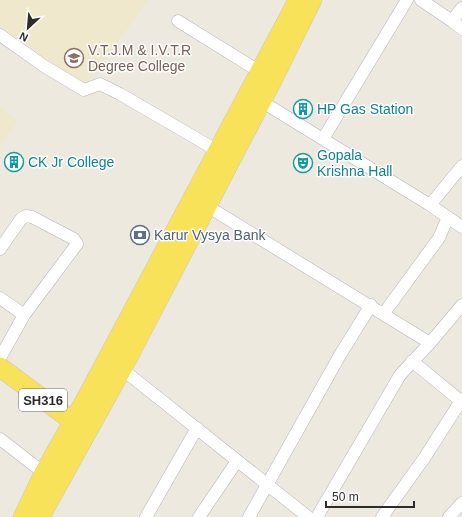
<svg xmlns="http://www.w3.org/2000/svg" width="462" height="517" font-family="Helvetica,sans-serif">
	<rect width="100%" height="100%" fill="#eee9de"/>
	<!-- education -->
	<path fill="#f0e8cc" d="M0 0H149L85 85 0 30Z
		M0 107 18 121 0 147Z"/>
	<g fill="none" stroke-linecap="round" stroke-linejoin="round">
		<defs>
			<path id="street" d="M421 0 452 21 462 8
				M178 21 265 75
				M452 21 462 29
				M0 35 44 66 84 90 100 84 120 94 218 151
				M261 101 430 205 462 227
				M323 139 407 0
				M430 205 462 166
				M207 206 430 343 462 305
				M0 249 21 219 26 216 32 217 74 239 77 244 24 315 0 358
				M0 298 24 315
				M384 313 439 238 448 217
				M412 361 462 402
				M122 369 308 517
				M0 439 44 473
				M146 517 197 428
				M199 517 237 461
				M249 517 340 355 371 305
				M317 517 400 375 430 343
				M382 517 425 457 462 399
				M449 517 462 503"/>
			<path id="primary" d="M0 367 82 428
				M23 517 44 473 87 397 298 0
				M40 517 122 369 273 79 312 0"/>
		</defs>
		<!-- street casing -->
		<use href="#street" stroke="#b2b2c0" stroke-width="13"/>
		<!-- primary casing -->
		<use href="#primary" stroke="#c8c8c8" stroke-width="20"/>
		<!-- street -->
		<use href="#street" stroke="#fff" stroke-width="12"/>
		<!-- primary -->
		<use href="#primary" stroke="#f7e259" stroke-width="19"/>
	</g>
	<!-- icons -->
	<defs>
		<symbol id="university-ring" viewBox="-11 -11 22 22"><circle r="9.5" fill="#fff" stroke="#8d6e63" stroke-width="1.5"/><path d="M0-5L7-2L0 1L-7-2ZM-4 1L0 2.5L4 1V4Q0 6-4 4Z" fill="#8d6e63"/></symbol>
		<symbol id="building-ring" viewBox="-11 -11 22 22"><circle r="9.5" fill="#fff" stroke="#0f9aa8" stroke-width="1.5"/><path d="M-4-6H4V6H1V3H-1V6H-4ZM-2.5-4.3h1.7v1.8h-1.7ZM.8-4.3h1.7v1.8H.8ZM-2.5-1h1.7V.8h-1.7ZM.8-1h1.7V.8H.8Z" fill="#0f9aa8"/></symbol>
		<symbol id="theatre-ring" viewBox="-11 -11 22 22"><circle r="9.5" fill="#fff" stroke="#0f9aa8" stroke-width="1.5"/><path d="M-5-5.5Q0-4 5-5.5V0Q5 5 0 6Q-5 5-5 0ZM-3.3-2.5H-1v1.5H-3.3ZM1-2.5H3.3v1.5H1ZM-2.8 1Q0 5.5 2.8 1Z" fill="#0f9aa8"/></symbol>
		<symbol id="bank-ring" viewBox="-11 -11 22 22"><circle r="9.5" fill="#fff" stroke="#5c6f8a" stroke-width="1.5"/><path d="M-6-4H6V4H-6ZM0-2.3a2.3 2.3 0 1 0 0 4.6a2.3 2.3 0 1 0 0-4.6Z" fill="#5c6f8a"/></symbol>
	</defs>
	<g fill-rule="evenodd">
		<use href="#university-ring" x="63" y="47" width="22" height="22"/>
		<use href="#building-ring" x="292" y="98" width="22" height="22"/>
		<use href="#building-ring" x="3" y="151" width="22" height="22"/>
		<use href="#theatre-ring" x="292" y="152" width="22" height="22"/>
		<use href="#bank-ring" x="129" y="224" width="22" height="22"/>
	</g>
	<g text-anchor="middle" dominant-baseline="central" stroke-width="3" stroke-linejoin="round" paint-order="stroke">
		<!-- shield labels -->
		<rect fill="#fff" stroke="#6b6b6b" stroke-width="1" x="19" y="389" width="48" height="22" rx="3"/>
		<g font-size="13" font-weight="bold" fill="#2c2c2c">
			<text x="43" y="400">SH316</text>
		</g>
		<!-- education labels -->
		<g font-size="14" fill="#785e54" stroke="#fff" text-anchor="start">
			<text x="88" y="50">V.T.J.M &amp; I.V.T.R<tspan x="88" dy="16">Degree College</tspan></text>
		</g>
		<!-- culture labels -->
		<g font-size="14" fill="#0d838f" stroke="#fff" text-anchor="start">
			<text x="317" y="109">HP Gas Station</text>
			<text x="317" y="155">Gopala<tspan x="317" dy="16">Krishna Hall</tspan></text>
			<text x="28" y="162">CK Jr College</text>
		</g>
		<!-- service labels -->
		<g font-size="14" fill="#4e5e75" stroke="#fff" text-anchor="start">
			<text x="154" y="235">Karur Vysya Bank</text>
		</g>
	</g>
	<!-- north arrow -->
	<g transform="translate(28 28) rotate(206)" stroke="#ffffff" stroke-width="3" paint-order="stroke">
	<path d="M0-3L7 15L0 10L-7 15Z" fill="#2c2c2c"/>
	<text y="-6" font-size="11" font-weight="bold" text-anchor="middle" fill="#2c2c2c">N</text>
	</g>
	<!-- scale -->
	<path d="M326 501v6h88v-6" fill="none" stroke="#2c2c2c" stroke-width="2"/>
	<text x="332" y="501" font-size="12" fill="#2c2c2c" stroke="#ffffff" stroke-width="3" paint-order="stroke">50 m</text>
</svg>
